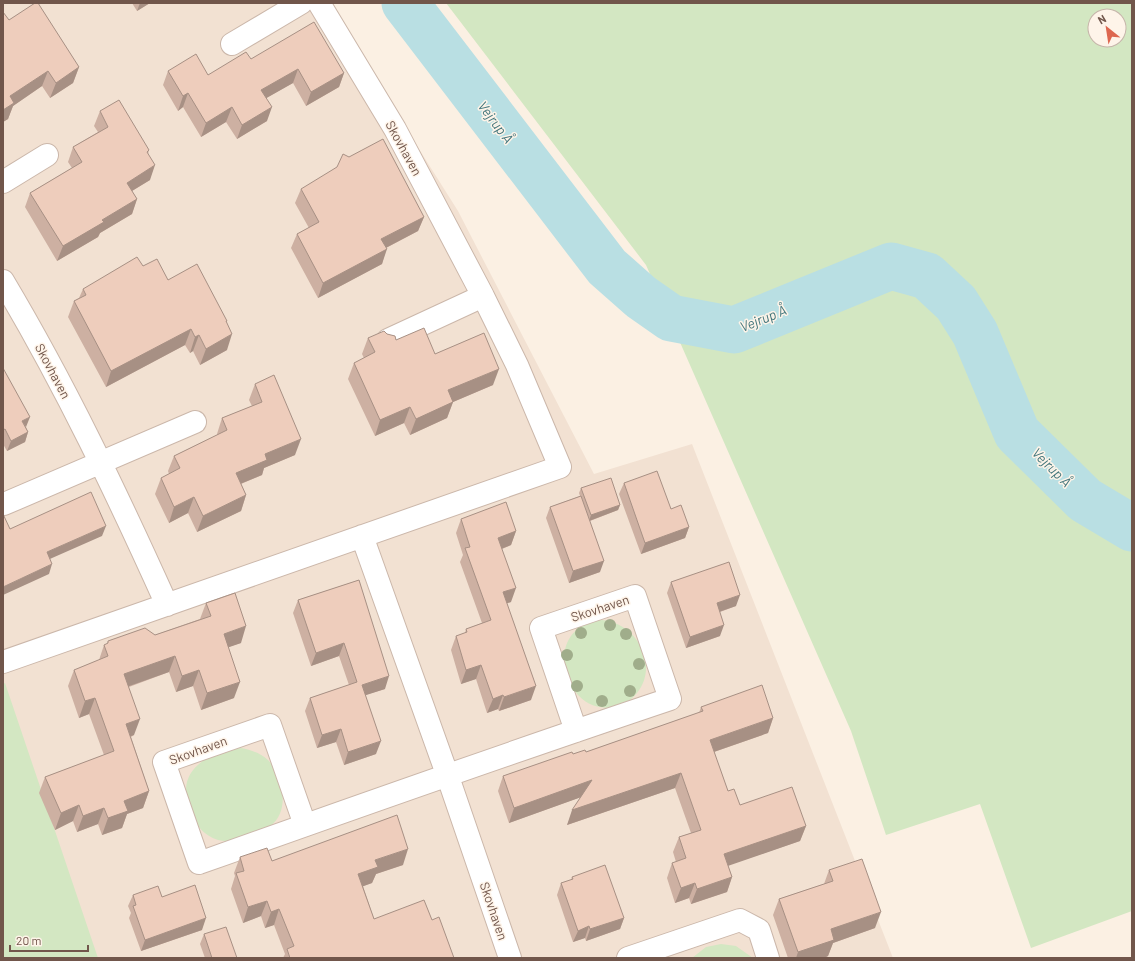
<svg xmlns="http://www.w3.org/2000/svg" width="1135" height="961" font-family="Barlow,sans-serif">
	<rect width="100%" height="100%" fill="#fbf0e3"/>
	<!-- residential -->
	<path fill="#f2e1d2" d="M3 3H327L458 211 594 474 692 444 893 958H3Z"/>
	<!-- green -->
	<path fill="#d3e7c2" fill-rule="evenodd" d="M446 3H1132V911L1031 948 980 804 886 835 851 731 646 265ZM1095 16H1119V40H1095Z
		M601 620C636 622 660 664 637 693 631 701 622 705 614 707 563 717 539 627 601 620Z
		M5 683 98 958H3V684Z
		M241 748C251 750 260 753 268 760 283 775 291 812 270 826 265 830 256 832 250 834 239 839 230 843 218 840 203 835 195 825 191 810 189 804 186 796 186 790 186 763 218 750 241 748Z
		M721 944 736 946 753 958H692L706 947Z"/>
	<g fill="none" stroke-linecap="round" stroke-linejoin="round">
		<!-- river -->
		<path stroke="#b9dfe3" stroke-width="47" d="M405 3 607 267 641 297 671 318 734 330 891 266 927 276 956 303 975 333 1017 433 1085 500 1132 528"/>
		<defs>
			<path id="minor" d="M232 44 301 3
				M3 182 47 155
				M3 281C65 385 117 494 167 605
				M388 340 483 296
				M4 504 195 422
				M362 536 447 774 510 958
				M3 662 560 467 517 365 483 296 395 129 319 3
				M305 825 270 725 164 762 199 863C356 807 512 752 670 699L635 596 541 628 576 731
				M628 958 740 920 759 930 768 958"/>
		</defs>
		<!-- minor casing -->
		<use href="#minor" stroke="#cbb7aa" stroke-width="24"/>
		<!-- minor -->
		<use href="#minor" stroke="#fff" stroke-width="22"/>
	</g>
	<!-- trees -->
	<g fill="#a0ad8b">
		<circle cx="610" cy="625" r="6"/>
		<circle cx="581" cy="633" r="6"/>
		<circle cx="626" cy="634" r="6"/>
		<circle cx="567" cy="655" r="6"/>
		<circle cx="639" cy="664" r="6"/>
		<circle cx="577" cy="686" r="6"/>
		<circle cx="630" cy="691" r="6"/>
		<circle cx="602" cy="701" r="6"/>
	</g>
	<!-- wall -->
	<path fill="#cdb0a2" d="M132 3H150L137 11Z
		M3 12 9 20 79 67 73 83 50 98 42 86 13 106 8 119 3 122Z
		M251 59 344 73 339 87 306 106 293 83 266 98 267 121 237 139 226 122 201 137 183 107 178 111 163 85 168 71 208 75Z
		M100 111 149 150 148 154 150 180 132 191 137 199 132 214 100 233 98 237 57 261 25 207 30 193 72 168 68 162 73 147 98 132 94 126Z
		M301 189 424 217 418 231 386 248 382 264 318 298 291 248 297 234 309 228 295 203Z
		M143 266 168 280 227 321 226 323 227 350 200 365 193 351 190 353 185 345 106 387 68 317 74 301 79 298 83 289Z
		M387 334 396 340 435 354 493 385 453 402 447 418 410 435 404 423 375 436 348 379 354 363 364 358 362 354 368 338Z
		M3 368 26 427 28 432 25 442 7 451 3 444Z
		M255 384 295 455 264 468 262 475 241 484 246 495 241 511 197 532 188 513 169 523 155 494 161 478 169 474 168 471 174 456 217 435V434L222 418 252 406 249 400Z
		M624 483 671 509 689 527 685 538 641 554 619 494Z
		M581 488 620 505 618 510 590 521 600 572 569 583 546 518 550 507 580 496 579 493Z
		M461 519 516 531 511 545 502 549 511 602 507 603 531 700 499 711 498 709 487 713 476 679 461 684 451 650 456 636 465 633 466 629 482 623 460 562 463 555 456 533Z
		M359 580 385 689 365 695 376 754 344 765 336 742 317 748 305 711 310 698 349 685 339 656 311 666 293 613 298 600Z
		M671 582 736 606 720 612V636L686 648 667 593Z
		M206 603 241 643 228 647 234 698 201 710 193 686 176 692 169 672 129 687 134 735 131 737 149 791 143 808 127 814 122 828 102 835 98 824 77 832 73 821 55 830 39 793 45 777 104 755 89 714 79 718 68 686 74 670 99 660 104 645 107 644 108 641 155 635 200 619Z
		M701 707 773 718 768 733 714 752 728 791 740 805 806 826 800 841 728 865 732 877 727 892 691 904 689 898 675 903 667 878 672 863 676 862 673 852 679 837 691 833 675 788 567 825 581 797 509 823 498 791 503 776 573 754 586 752 699 713Z
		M240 857 272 861 403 865 376 874 372 883 363 886 374 919 432 920 454 958H283L285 954 274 925 265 928 261 916 243 923 231 889 235 876 234 873Z
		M829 870 875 928 833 943 828 956 824 958H788L773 915 779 899 824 884Z
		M572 877 624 918 620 929 586 941 585 938 573 942 557 895 561 883 571 880Z
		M133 895 162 897 202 930 141 951 129 918 131 913 128 906Z
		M204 934 237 958H205L200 944Z"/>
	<!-- shaded-wall -->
	<path fill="#a79084" d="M140 3H150L137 11Z
		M79 67 73 83 50 98 56 83Z
		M298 69 293 83 256 104 261 90Z
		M48 71 42 86 13 106 8 119 3 122V110L10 96Z
		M344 73 339 87 306 106 311 92Z
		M188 93 183 107 178 111 183 96Z
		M232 107 226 122 201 137 206 123Z
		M272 107 267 121 237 139 242 125Z
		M155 165 150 180 122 197 127 183Z
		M137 199 132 214 100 233 98 237 57 261 63 246 102 220Z
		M424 217 418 231 376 253 381 239Z
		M387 249 382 264 318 298 323 283Z
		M191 329 185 345 106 387 111 371Z
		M232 334 227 350 200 365 206 349Z
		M199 335 193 351 190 353 195 337Z
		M499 369 493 385 453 402 447 418 410 435 416 419 448 390Z
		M410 407 404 423 375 436 380 420Z
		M30 417 26 427 22 421Z
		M28 432 25 442 7 451 11 441Z
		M301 439 295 455 264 468 262 475 230 488 236 473 265 454Z
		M246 495 241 511 197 532 203 516Z
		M194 497 188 513 169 523 174 507Z
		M620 505 618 510 589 521 591 515Z
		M106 526 102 536 43 562 47 552Z
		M689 527 685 538 641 554 645 543Z
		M516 531 511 545 493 552 498 538Z
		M604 561 600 572 569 583 573 571Z
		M52 564 49 574 3 595V587Z
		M516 588 511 602 498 606 503 592Z
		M740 595 736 606 713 614 717 603Z
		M724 625 720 636 686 648 690 637Z
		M246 626 241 643 218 651 224 634Z
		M344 643 339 656 311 666 316 653Z
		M175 656 169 672 118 690 124 674Z
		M481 665 476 679 461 684 466 670Z
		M199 670 193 686 176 692 182 676Z
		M389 676 385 689 357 698 362 685Z
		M240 682 234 698 201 710 207 693Z
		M536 686 531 700 499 711 504 697Z
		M503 695 498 709 487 713 493 699Z
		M95 698 89 714 79 718 85 701Z
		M773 718 768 733 705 755 710 740Z
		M140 719 134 735 120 740 126 724Z
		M341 729 336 742 317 748 322 735Z
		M381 741 376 754 344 765 348 752Z
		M681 773 675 788 567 825 572 810Z
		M592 780 587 795 509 823 514 808Z
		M149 791 143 808 127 814 122 828 102 835 108 818 124 801Z
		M79 805 73 821 55 830 61 813Z
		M104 808 98 824 77 832 83 816Z
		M806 826 800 841 719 869 724 854Z
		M408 849 403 865 376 874 372 883 353 890 358 874 375 860Z
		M732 877 727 892 691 904 697 889Z
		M695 883 689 898 675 903 681 888Z
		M267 901 261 916 243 923 248 907Z
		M279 909 274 925 265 928 271 912Z
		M881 912 875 928 833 943 828 956 824 958H796L798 952 831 929Z
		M206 918 202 930 141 951 145 940Z
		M624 918 620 929 586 941 590 929Z
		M589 926 585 938 573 942 578 931Z"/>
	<!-- building -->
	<path fill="#eecdbc" stroke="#a79084" d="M35 3H38L79 67 56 83 48 71 10 96 14 103 3 110V12L9 20Z
		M314 22 344 73 311 92 298 69 261 90 272 107 242 125 232 107 206 123 188 93 183 96 168 71 196 54 208 75 246 52 251 59Z
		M119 100 149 150 147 152 155 165 127 183 137 199 102 220 104 222 63 246 30 193 82 162 73 147 108 127 100 111Z
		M383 139 424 217 381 239 387 249 323 283 297 234 319 222 301 189 337 167 343 154 349 157Z
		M137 257 143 266 157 259 168 280 197 264 227 321H226L232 334 206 349 199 335 195 337 191 329 111 371 74 301 86 295 83 289Z
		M424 328 435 354 484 333 499 369 448 390 453 402 416 419 410 407 380 420 354 363 375 352 368 338 384 331 387 334 395 336 396 340Z
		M3 368 30 417 22 421 28 432 11 441 5 429 3 430Z
		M274 375 301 439 265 454 267 460 236 473 246 495 203 516 194 497 174 507 161 478 180 468 174 456 227 430 222 418 262 402 255 384Z
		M657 471 671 509 681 505 689 527 645 543 624 483Z
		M611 478 620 505 591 515 581 488Z
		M91 492 106 526 47 552 52 564 3 587V514L10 529Z
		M581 496 604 561 573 571 550 507Z
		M506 502 516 531 498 538 516 588 503 592 536 686 504 697 503 695 493 699 481 665 466 670 456 636 467 632 466 629 491 620 465 548 470 547 461 519Z
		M729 562 740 595 717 603 724 625 690 637 671 582Z
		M359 580 389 676 362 685 381 741 348 752 341 729 322 735 310 698 357 682 344 643 316 653 298 600Z
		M235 593 246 626 224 634 240 682 207 693 199 670 182 676 175 656 124 674 140 719 126 724 149 791 124 801 128 811 108 818 104 808 83 816 79 805 61 813 45 777 114 751 95 698 85 701 74 670 108 656 104 645 108 643V641L145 628 155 635 211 616 206 603Z
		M762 685 773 718 710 740 728 791 734 789 740 805 792 787 806 826 724 854 732 877 697 889 695 883 681 888 672 863 686 858 679 837 701 830 681 773 572 810 592 780 514 808 503 776 572 752 573 754 585 750 586 752 703 711 701 707Z
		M397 815 408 849 375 860 378 867 358 874 374 919 424 900 432 920 439 917 454 958H290L287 949 294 946 279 909 271 912 267 901 248 907 236 873 244 871 240 857 267 848 272 861Z
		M862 859 881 912 831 929 834 940 798 952 779 899 833 881 829 870Z
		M605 865 624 918 590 929 589 926 578 931 561 883 573 879 572 877Z
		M195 885 206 918 145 940 133 906 136 905 133 895 158 886 162 897Z
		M226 927 237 958H212L204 934Z"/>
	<g text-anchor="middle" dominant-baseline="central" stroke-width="3" stroke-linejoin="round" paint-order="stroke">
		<!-- street labels -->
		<g font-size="13" fill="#71564b" stroke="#fef4e9">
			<text transform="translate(404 148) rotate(61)">Skovhaven</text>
			<text transform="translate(53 371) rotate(62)">Skovhaven</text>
			<text transform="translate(600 608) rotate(-18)">Skovhaven</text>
			<text transform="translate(198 750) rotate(-20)">Skovhaven</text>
			<text transform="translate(494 911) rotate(71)">Skovhaven</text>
		</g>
		<!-- water labels -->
		<g font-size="14" font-style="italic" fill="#43767c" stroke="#fef4e9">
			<text transform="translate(496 122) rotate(53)">Vejrup Å</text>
			<text transform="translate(763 318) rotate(-22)">Vejrup Å</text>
			<text transform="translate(1052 467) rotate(45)">Vejrup Å</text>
		</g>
	</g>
	<!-- border -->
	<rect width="1135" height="961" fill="none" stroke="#71564b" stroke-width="8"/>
	<!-- north arrow -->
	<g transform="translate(1107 28) rotate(330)"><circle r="19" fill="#fef4e9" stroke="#c6b5aa"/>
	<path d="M0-3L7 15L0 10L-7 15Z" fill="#dd674f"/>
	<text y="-6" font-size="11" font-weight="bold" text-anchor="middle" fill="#71564b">N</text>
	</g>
	<!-- scale -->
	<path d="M10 945v6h78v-6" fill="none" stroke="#71564b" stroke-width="2"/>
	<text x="16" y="945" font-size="12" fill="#71564b" stroke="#fef4e9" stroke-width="3" paint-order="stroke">20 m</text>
</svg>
